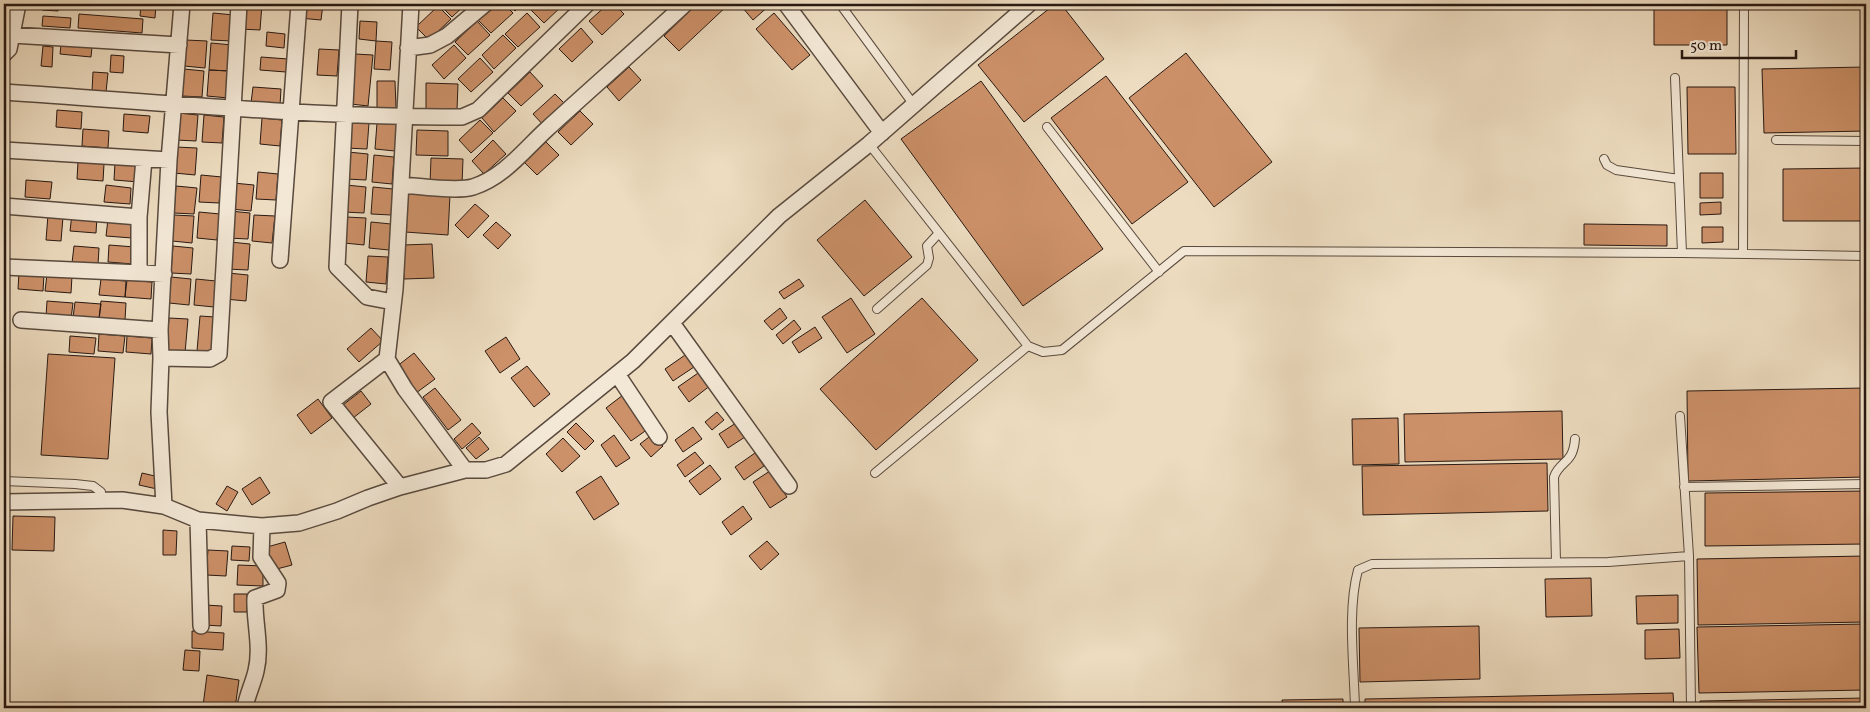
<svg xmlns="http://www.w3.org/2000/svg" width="1870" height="712" font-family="Vollkorn,serif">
	<rect width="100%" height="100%" fill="#eddcc0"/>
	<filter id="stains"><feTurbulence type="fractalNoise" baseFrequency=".004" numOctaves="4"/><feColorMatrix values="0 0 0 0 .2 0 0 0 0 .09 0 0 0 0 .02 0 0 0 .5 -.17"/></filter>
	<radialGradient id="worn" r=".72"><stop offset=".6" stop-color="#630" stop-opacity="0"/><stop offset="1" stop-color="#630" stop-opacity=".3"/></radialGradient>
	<!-- building -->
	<path fill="#cd9169" stroke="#281913" d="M42 4H58V11L42 10Z
		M141 4H156L155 18 140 16Z
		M242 4H262L260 30 240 29Z
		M300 4H323L321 20 299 18Z
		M439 4H466L452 17Z
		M495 4H504L513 13 491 33 478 20Z
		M508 4H522L515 11Z
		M537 4H564L544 23 531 10Z
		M608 4H614L624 14 602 35 589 21Z
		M697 4H729L679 51 664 36Z
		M746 4H771L753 20 742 7Z
		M1055 4H1061L1104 59 1024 122 978 65Z
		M1654 4H1727V45H1654Z
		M438 6 451 19 429 40 416 27Z
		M213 13 234 15 232 41 211 40Z
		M527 13 540 27 518 47 505 34Z
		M774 13 810 55 792 70 756 29Z
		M79 14 143 19 142 33 78 28Z
		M43 16 71 18 70 28 42 26Z
		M360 21 377 22 376 41 359 39Z
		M477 21 490 35 468 55 455 42Z
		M581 28 593 42 572 62 559 49Z
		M267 32 285 34 284 48 266 46Z
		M503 35 516 48 494 69 482 55Z
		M186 40 207 41 205 68 184 66Z
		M376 41 392 42 390 70 374 69Z
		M211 43 232 45 230 71 209 70Z
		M61 45 92 47 91 57 60 54Z
		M454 45 466 58 444 79 432 65Z
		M43 46 53 47 52 67 41 66Z
		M319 49 339 50 337 76 317 75Z
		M1186 53 1272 162 1214 207 1129 98Z
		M355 54 373 55 368 106 351 104Z
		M111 55 124 56 123 73 110 72Z
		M261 57 288 59 286 72 260 70Z
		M480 58 493 72 471 92 458 79Z
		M629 67 641 80 619 101 607 87Z
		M1866 67V131L1764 133 1762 69Z
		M184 69 204 71 202 97 182 96Z
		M209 70 230 71 228 98 207 96Z
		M93 72 108 73 106 92 92 91Z
		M530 72 543 86 521 106 508 93Z
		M1106 76 1188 182 1132 224 1051 118Z
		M377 81H395L396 108 377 109Z
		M981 81 1103 249 1023 306 901 139Z
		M426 83 458 84 457 110 426 109Z
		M253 87 281 89 280 105 251 103Z
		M1687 87H1735L1736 154H1688Z
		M555 94 568 107 546 128 533 114Z
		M503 98 516 111 494 132 482 118Z
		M57 110 82 112 81 129 56 127Z
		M580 111 593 124 571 145 558 132Z
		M178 113 198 115 196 141 176 140Z
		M124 114 150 116 148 133 123 131Z
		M204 115 224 117 222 143 202 142Z
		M262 118 282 120 280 146 260 144Z
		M480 120 493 133 471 153 459 140Z
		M348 121 369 123 367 149 346 148Z
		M377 123 397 124 395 151 375 149Z
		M83 129 109 131 108 148 82 146Z
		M417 130 448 131V156L416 155Z
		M493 140 506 154 484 174 472 161Z
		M546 142 559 155 537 175 524 162Z
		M176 147 197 148 195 175 174 173Z
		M348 152 368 154 366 180 346 179Z
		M374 155 394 157 392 184 372 182Z
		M431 158 463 159 462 185 430 184Z
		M78 162 104 164 103 181 77 179Z
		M115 163 140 165 139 182 114 180Z
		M1866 168V221H1783V169Z
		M258 172 278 174 276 200 256 199Z
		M1700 173H1723V198H1700Z
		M201 175 222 177 219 203 199 202Z
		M26 180 52 182 50 199 25 197Z
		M233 183 254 185 251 211 231 209Z
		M106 185 131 188 130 204 104 202Z
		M346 185 366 187 364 213 344 212Z
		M176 186 197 188 194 214 174 213Z
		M373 187 393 189 391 215 371 214Z
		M408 191 450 194 448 235 405 232Z
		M865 200 912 257 864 296 817 240Z
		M1721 202V214L1700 215V203Z
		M475 204 489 216 468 238 455 225Z
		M230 211 250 213 248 239 228 238Z
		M199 212 220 214 217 240 197 238Z
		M72 214 97 216 96 233 70 231Z
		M48 215 63 217 61 241 46 240Z
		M174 215 194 216 192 243 172 241Z
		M254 215 275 216 272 243 252 241Z
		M346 217 366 218 364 245 344 243Z
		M108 219 133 221 132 238 106 236Z
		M371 222 391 224 389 250 369 248Z
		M496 222 511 235 498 249 483 235Z
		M1584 224 1667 225V246L1584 245Z
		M1702 227H1723V242L1702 243Z
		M230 242 250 244 248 270 227 269Z
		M432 244 434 278 404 279 403 245Z
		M109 245 135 247 133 264 108 262Z
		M74 246 99 248 98 265 72 263Z
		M173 246 193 248 191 274 171 273Z
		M368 256 388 257 386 284 366 282Z
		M19 272 44 274 43 291 18 289Z
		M228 273 248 275 246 301 225 299Z
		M47 274 72 276 71 293 45 291Z
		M171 277 191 279 189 305 169 303Z
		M101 279 126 281 125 297 99 295Z
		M196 279 216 281 214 307 194 305Z
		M799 279 804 286 784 299 779 292Z
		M127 280 152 282 151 299 125 297Z
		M851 298 875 334 847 353 822 317Z
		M922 298 978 360 876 450 820 389Z
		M47 301 73 303 71 319 46 317Z
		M101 301 126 303 125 320 99 318Z
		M75 302 101 304 99 320 73 318Z
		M780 308 787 318 772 330 764 321Z
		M200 316 215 317 212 352 197 351Z
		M169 318 188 319 185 353 166 352Z
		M794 320 801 329 783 344 776 335Z
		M815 327 822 338 799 353 792 342Z
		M371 328 383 341 359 362 347 349Z
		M99 334 125 336 123 353 98 351Z
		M70 336 96 338 94 354 69 352Z
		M127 336 152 338 151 354 126 352Z
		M506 337 520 359 500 373 485 351Z
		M414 353 435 379 416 393 396 367Z
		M688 353 697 365 673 381 665 369Z
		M48 354 115 358 108 459 41 455Z
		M527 366 550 394 534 407 511 378Z
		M701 371 711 385 689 402 678 387Z
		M435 388 461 420 448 430 423 397Z
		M1866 388V477L1688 481 1687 391Z
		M361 391 371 404 353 418 343 405Z
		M623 395 648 429 631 441 606 408Z
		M318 399 332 418 311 434 297 415Z
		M1562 411 1563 459 1405 462 1404 414Z
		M717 412 724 420 712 430 705 422Z
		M1398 418 1399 464 1353 465 1352 419Z
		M472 423 481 433 462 449 454 439Z
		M576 423 594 441 585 450 567 432Z
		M736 423 745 437 728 448 719 434Z
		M693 427 702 439 683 452 675 440Z
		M653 434 663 446 651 457 640 444Z
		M614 435 630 458 616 467 601 445Z
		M479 437 489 449 476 459 466 448Z
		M563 438 580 456 562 472 546 454Z
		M695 452 704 463 685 477 677 465Z
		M755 453 764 466 744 480 735 467Z
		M1547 463 1548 511 1363 515 1362 466Z
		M710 465 721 479 700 495 689 481Z
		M770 471 787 497 770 508 753 482Z
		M142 473 159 477 157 489 139 485Z
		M601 476 619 504 594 520 576 492Z
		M260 477 270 493 252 505 242 489Z
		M227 486 238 492 227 511 216 504Z
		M1866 491V544L1705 546V493Z
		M743 506 752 519 731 535 722 522Z
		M4 512H7V540H4Z
		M13 516 55 517 54 551 12 550Z
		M163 530 177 531 176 555H163Z
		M767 541 779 554 761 570 749 556Z
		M285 542 292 565 273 570 267 547Z
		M232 546 250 547 249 561 231 560Z
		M208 550 228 551 226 576 206 575Z
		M1866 556V622L1698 625 1697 559Z
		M238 565 263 566V586L237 585Z
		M1591 578 1592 616 1546 617 1545 579Z
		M234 594H247V612H234Z
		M1678 595V623L1637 624 1636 596Z
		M205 605 222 606 221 626 204 625Z
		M1866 624V690L1699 693 1697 627Z
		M1479 626 1480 679 1360 682 1359 628Z
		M1679 629 1680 658 1645 659V630Z
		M192 631 224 633 223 650 192 648Z
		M185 650 200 651 199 671 183 670Z
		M207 675 239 680 235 708 203 706Z
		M1673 693 1674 708H1365V699Z
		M1866 698V708H1700V701Z
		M1343 699V708H1282V700Z"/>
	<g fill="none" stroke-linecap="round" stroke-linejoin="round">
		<defs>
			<path id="service" d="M840 4 914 105
				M1675 78 1682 253
				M1047 127 1159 272
				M1776 140 1866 141
				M869 144 1028 346 1043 352 1062 350 1184 251 1682 253 1866 256
				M1604 159 1607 165 1616 170 1679 179
				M1743 254 1744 4
				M877 309 927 265 929 258 927 246 939 233
				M1680 416 1689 556 1691 708
				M875 473 1028 346
				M4 481 75 484 93 486 101 492 102 501
				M1684 487 1866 484
				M1556 562 1554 477C1560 460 1573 465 1575 439
				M1355 708C1354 665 1347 611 1358 570L1372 564 1608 562 1689 556"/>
			<path id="minor" d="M350 4 337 267 367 297 393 302
				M411 4 395 289 387 359 405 389 465 470
				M786 4 882 133
				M12 35 179 45
				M408 48 430 45 447 36 485 4
				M4 54 9 49 18 4
				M4 92C156 102 309 117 462 117L478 110 587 4
				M4 150 169 160
				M401 185C420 186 456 192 473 187 504 177 524 150 547 129 593 87 640 46 685 4
				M4 206 139 217 144 159
				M139 217V273
				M280 260 299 4
				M4 267 164 274
				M21 320 160 330
				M672 323 789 486
				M161 358 160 330 169 160 182 4
				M387 359 331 402 400 487
				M617 374 659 437
				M4 502 122 500 164 506 198 520 262 526 299 523 337 511 368 498 400 487 465 470H486L506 464 633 361 779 216 869 144 1029 4
				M164 506 159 412 161 358 210 359 219 354 239 4
				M198 520 201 626
				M245 708C247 695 253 684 256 671 262 647 254 622 255 598L277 590 278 583 261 557 262 526"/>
		</defs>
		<!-- service casing -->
		<use href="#service" stroke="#594a3e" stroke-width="10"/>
		<!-- minor casing -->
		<use href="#minor" stroke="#594a3e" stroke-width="18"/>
		<!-- service -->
		<use href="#service" stroke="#f3e8d6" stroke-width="8"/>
		<!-- minor -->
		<use href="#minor" stroke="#f3e8d6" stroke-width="15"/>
	</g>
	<!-- margin -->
	<rect width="1870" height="712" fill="none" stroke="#eddcc0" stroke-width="20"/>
	<rect x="5" y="5" width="1860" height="702" fill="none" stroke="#281913" stroke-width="2.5"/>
	<rect x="10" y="10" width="1850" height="692" fill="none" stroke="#281913"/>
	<!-- scale -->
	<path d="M1682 50v8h114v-8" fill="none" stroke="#281913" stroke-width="2.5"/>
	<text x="1690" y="50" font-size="15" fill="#281913" stroke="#f3e8d6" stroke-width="4" paint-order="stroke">50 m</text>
	<rect width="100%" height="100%" filter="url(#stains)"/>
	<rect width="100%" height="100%" fill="url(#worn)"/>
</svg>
